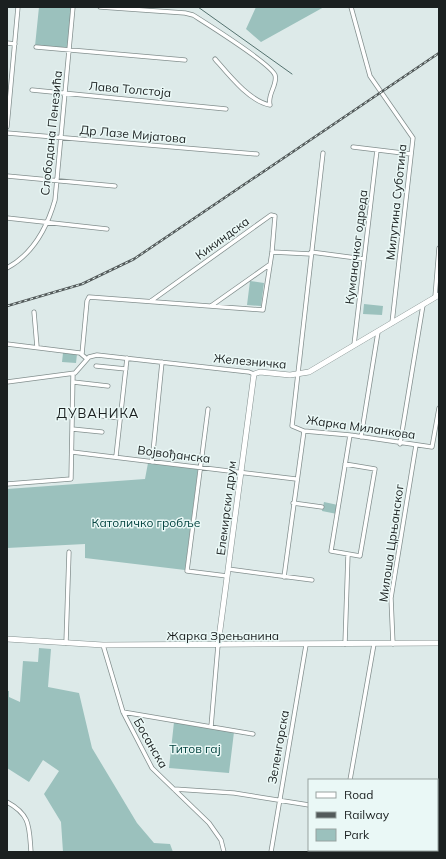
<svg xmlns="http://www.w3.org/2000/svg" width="446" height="859" font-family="Mulish,sans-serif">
	<rect width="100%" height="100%" fill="#ddeae9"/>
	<!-- green -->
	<path fill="#9bc1bd" d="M39 7H71L68 49 35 46Z
		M256 7H324L261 42 246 29Z
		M250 281 264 283 261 306 247 305Z
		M364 304 383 306 382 315 363 314Z
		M63 353 77 354 76 363 62 362Z
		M148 463 198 469 185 570 85 558V544L7 548V489L145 479Z
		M324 502 338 505 337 514 322 511Z
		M39 648 51 649 48 687 79 693 92 748 137 823 154 843 170 844 173 852H63L61 822 44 794 59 771 43 760 29 782 7 768V691H9V697L20 702 23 661 38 662Z
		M174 722 234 732 229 773 169 768Z"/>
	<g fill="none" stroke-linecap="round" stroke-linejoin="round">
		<!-- stream -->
		<path stroke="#54726f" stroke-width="1" d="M198 7 292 74"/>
		<defs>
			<path id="street" d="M100 7 185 13 193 15C207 24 270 63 275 75 278 85 267 94 270 105 250 102 228 74 215 59
				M351 7 370 76 413 138 392 323
				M7 43 15 44
				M36 47 185 60
				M32 90 226 109
				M7 127 18 7
				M7 133 257 154
				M353 147 411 154
				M323 153 292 426 304 431 350 435 432 447 439 408
				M7 176 115 186
				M7 218 107 229
				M272 252 311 254
				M311 252 364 259
				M7 268C33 254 47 228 55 200L73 7
				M435 297 439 248
				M211 306 269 265
				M34 312 37 347
				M7 344 80 353 87 359
				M354 345 377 150
				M82 354 87 301 89 297 263 310 272 252 275 216 271 215 151 301
				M96 366 126 369
				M7 382 75 373 89 357 97 355 249 372 254 374
				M73 382 108 386
				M208 409 187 571 227 576
				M94 415 120 418
				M72 429 102 432
				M361 437 378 332
				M400 444 423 305
				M72 452 296 479
				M116 456 127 358
				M152 462 162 362
				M345 464 375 469 360 556 331 551 350 435
				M7 484 71 479 73 374
				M293 503 322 507
				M228 569 312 580
				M284 577 304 431
				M66 643 69 552
				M345 644 348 554
				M393 644 391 598 416 445
				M103 645 123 712 152 768 209 823 221 840 224 852
				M123 712 253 734
				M211 727 218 645
				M350 780 374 644
				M174 789 234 793 309 805
				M7 802C31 815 29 827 31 852
				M271 852 306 645
				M338 852V850"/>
			<path id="secondary" d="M7 639 103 645 439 643
				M218 645 254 374 260 372 290 375 309 372 439 295"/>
		</defs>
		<!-- street casing -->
		<use href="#street" stroke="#838f8e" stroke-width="5"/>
		<!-- secondary casing -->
		<use href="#secondary" stroke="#838f8e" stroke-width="6"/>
		<!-- street -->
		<use href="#street" stroke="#fff" stroke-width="3.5"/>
		<!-- secondary -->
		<use href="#secondary" stroke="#fff" stroke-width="5"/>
		<defs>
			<path id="rail" d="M7 306 82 284 134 259 439 53"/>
		</defs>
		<!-- rail casing -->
		<use href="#rail" stroke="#535a5a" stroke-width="2.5"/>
		<!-- rail -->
		<use href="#rail" stroke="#eaf8f6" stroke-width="1" stroke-dasharray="3" stroke-linecap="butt"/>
	</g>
	<g text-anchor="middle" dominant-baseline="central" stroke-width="3" stroke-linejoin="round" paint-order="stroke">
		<!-- street labels -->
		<g font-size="12" fill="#1b2020" stroke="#eaf8f6">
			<text transform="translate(130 89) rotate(5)">Лава Толстоја</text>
			<text transform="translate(51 133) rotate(-84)">Слободана Пенезића</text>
			<text transform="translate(133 134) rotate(5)">Др Лазе Мијатова</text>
			<text transform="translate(396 202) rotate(-84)">Милутина Суботина</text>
			<text transform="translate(222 238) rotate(-36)">Кикиндска</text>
			<text transform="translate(356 247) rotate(-83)">Куманачког одреда</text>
			<text transform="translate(250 361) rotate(5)">Железничка</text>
			<text transform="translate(361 427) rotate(8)">Жарка Миланкова</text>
			<text transform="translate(174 454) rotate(7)">Војвођанска</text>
			<text transform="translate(226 508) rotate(-83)">Елемирски друм</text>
			<text transform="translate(391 543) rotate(-82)">Милоша Црњанског</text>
			<text x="223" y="635">Жарка Зрењанина</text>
			<text transform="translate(151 743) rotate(60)">Босанска</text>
			<text transform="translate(278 747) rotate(-80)">Зеленгорска</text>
		</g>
		<!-- park labels -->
		<g font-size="12" fill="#044440" stroke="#eaf8f6">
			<text x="146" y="522">Католичко гробље</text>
			<text x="195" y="748">Титов гај</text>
		</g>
		<!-- neighbourhood labels -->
		<g font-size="13" letter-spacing="1" fill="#1b2020" stroke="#eaf8f6">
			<text x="98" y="413">ДУВАНИКА</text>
		</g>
	</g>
	<!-- border -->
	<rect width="446" height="859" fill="none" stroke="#1b2020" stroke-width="16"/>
	<!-- legend -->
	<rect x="308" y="779" width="130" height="72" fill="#eaf8f6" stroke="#97a2a0"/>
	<rect x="316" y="792" width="20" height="6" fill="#ffffff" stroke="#97a2a0"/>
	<text x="344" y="799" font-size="12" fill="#1b2020">Road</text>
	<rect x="316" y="812" width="20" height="6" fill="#535a5a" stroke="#97a2a0"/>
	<text x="344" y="819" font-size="12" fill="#1b2020">Railway</text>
	<rect x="316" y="829" width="20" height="12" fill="#9bc1bd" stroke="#97a2a0"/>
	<text x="344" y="839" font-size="12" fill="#1b2020">Park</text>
</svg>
